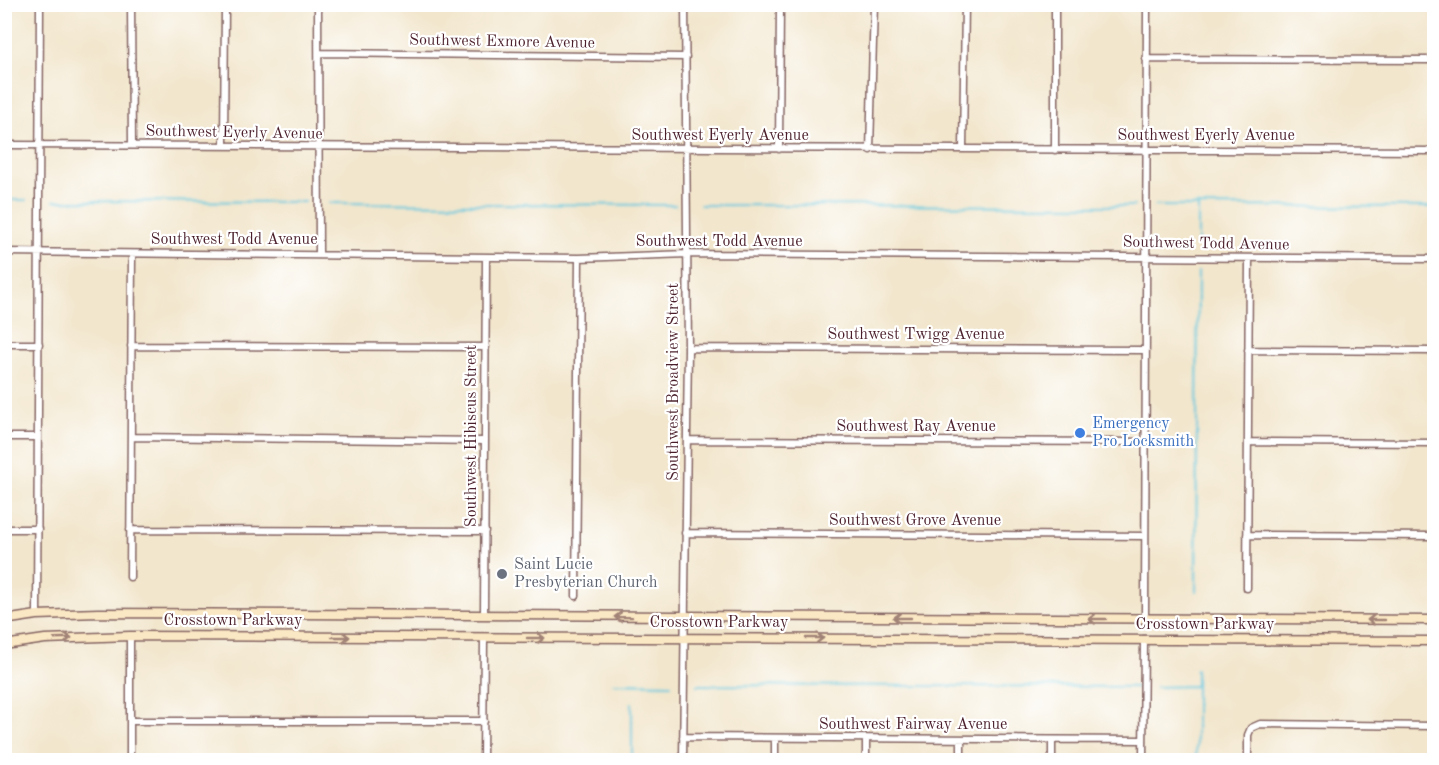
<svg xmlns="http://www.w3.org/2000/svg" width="1439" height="765" font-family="'Old Standard TT',serif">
	<rect width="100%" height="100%" fill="#fff"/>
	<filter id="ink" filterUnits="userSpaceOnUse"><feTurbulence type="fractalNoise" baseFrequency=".0167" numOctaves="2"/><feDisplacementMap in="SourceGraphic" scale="12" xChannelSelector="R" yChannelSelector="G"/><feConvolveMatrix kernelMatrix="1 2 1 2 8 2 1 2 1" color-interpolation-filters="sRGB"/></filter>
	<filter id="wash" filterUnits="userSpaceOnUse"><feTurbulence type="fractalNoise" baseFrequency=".008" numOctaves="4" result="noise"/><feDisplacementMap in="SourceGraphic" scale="24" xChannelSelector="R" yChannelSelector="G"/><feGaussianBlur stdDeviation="1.35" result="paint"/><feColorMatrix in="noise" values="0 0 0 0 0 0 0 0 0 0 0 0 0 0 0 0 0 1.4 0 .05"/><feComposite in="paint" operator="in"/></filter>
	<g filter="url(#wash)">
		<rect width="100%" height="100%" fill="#f2e6cc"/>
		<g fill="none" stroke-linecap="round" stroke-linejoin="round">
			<!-- stream -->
			<path stroke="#61c7de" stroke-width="2" d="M4 200H26
				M54 201 305 202
				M330 203 675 205
				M700 205 1134 206
				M1198 205V243
				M1155 206 1434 207
				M1196 591 1198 272
				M1196 669V760
				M613 683 671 684
				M697 685 1137 687
				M1156 687 1195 686
				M632 760V703"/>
		</g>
	</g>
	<g filter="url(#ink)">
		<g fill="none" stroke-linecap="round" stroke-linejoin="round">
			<defs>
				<path id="minor" d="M131 4 132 145
					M318 4 319 253
					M319 53 686 57
					M1146 59 1434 60
					M4 145 1434 151
					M224 145 225 4
					M779 149 780 4
					M963 149 965 4
					M870 150 874 4
					M1055 150V4
					M4 252 579 258 688 254 1434 259
					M4 344H39
					M131 346 486 347
					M688 348 1145 350
					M1248 350 1434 351
					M4 437H38
					M132 437 485 441
					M687 440 1145 442
					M1248 442 1434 443
					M4 529H38
					M130 530 485 531
					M685 533 1145 536
					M1247 535 1434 536
					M130 577 132 254
					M1247 588 1249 258
					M576 596 579 258
					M37 615 40 4
					M484 615 486 257
					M1145 619 1147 4
					M130 636V760
					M130 721H484
					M683 737 1143 740
					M866 739V760
					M1052 740V760
					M483 760 484 638
					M683 760 688 348 685 4
					M775 760V738
					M961 760V739
					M1143 760 1144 639
					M1248 760V735L1251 728 1260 724 1434 726"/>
				<path id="secondary" d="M4 620 37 615 98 613 1434 620
					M4 645 45 639 130 636 1434 641"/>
			</defs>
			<!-- minor casing -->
			<use href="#minor" stroke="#856563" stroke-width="9"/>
			<!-- secondary casing -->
			<use href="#secondary" stroke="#856563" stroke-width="11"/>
			<!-- minor -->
			<use href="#minor" stroke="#fff" stroke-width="6"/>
			<!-- secondary -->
			<use href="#secondary" stroke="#fae7c3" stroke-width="8"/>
		</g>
		<!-- one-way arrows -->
		<defs><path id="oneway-shaft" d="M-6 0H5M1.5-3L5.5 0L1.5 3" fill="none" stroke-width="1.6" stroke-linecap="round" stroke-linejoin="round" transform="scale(1.5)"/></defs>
		<g stroke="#a28377">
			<use href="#oneway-shaft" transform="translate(623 617) rotate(-179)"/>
			<use href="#oneway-shaft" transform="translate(902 618) rotate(-180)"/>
			<use href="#oneway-shaft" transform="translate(1097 619) rotate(-180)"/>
			<use href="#oneway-shaft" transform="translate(1376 620) rotate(-180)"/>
			<use href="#oneway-shaft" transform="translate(341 637)"/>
			<use href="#oneway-shaft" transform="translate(63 638) rotate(-2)"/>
			<use href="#oneway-shaft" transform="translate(536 638)"/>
			<use href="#oneway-shaft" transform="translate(815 638)"/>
		</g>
	</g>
	<!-- markers -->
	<circle fill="#3f7fe0" stroke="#fff" stroke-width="2" cx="1080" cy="433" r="6"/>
	<circle fill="#6b7280" stroke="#fff" stroke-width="2" cx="502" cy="574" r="6"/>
	<g text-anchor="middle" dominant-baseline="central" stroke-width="4.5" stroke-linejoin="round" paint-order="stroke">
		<!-- street labels -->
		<g font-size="16" fill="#4a1f2b" stroke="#fff">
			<text transform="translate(502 42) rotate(1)">Southwest Exmore Avenue</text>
			<text transform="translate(234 133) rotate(1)">Southwest Eyerly Avenue</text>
			<text x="720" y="136">Southwest Eyerly Avenue</text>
			<text x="1206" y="136">Southwest Eyerly Avenue</text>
			<text x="234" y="240">Southwest Todd Avenue</text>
			<text x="719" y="242">Southwest Todd Avenue</text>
			<text transform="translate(1206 244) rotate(1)">Southwest Todd Avenue</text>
			<text x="916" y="335">Southwest Twigg Avenue</text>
			<text transform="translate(674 382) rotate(-90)">Southwest Broadview Street</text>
			<text x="916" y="427">Southwest Ray Avenue</text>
			<text transform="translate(472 436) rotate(-90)">Southwest Hibiscus Street</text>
			<text x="915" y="521">Southwest Grove Avenue</text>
			<text x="233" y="621">Crosstown Parkway</text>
			<text x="719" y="623">Crosstown Parkway</text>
			<text x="1205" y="625">Crosstown Parkway</text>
			<text x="913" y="725">Southwest Fairway Avenue</text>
		</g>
		<!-- shop labels -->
		<g font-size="16" fill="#366cbe" stroke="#fff" text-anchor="start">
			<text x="1092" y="424">Emergency<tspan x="1092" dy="18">Pro Locksmith</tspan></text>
		</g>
		<!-- worship labels -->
		<g font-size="16" fill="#5b616d" stroke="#fff" text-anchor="start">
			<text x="514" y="565">Saint Lucie<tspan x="514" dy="18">Presbyterian Church</tspan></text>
		</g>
	</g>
	<!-- margin -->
	<rect width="1439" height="765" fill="none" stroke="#fff" stroke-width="24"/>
</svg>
